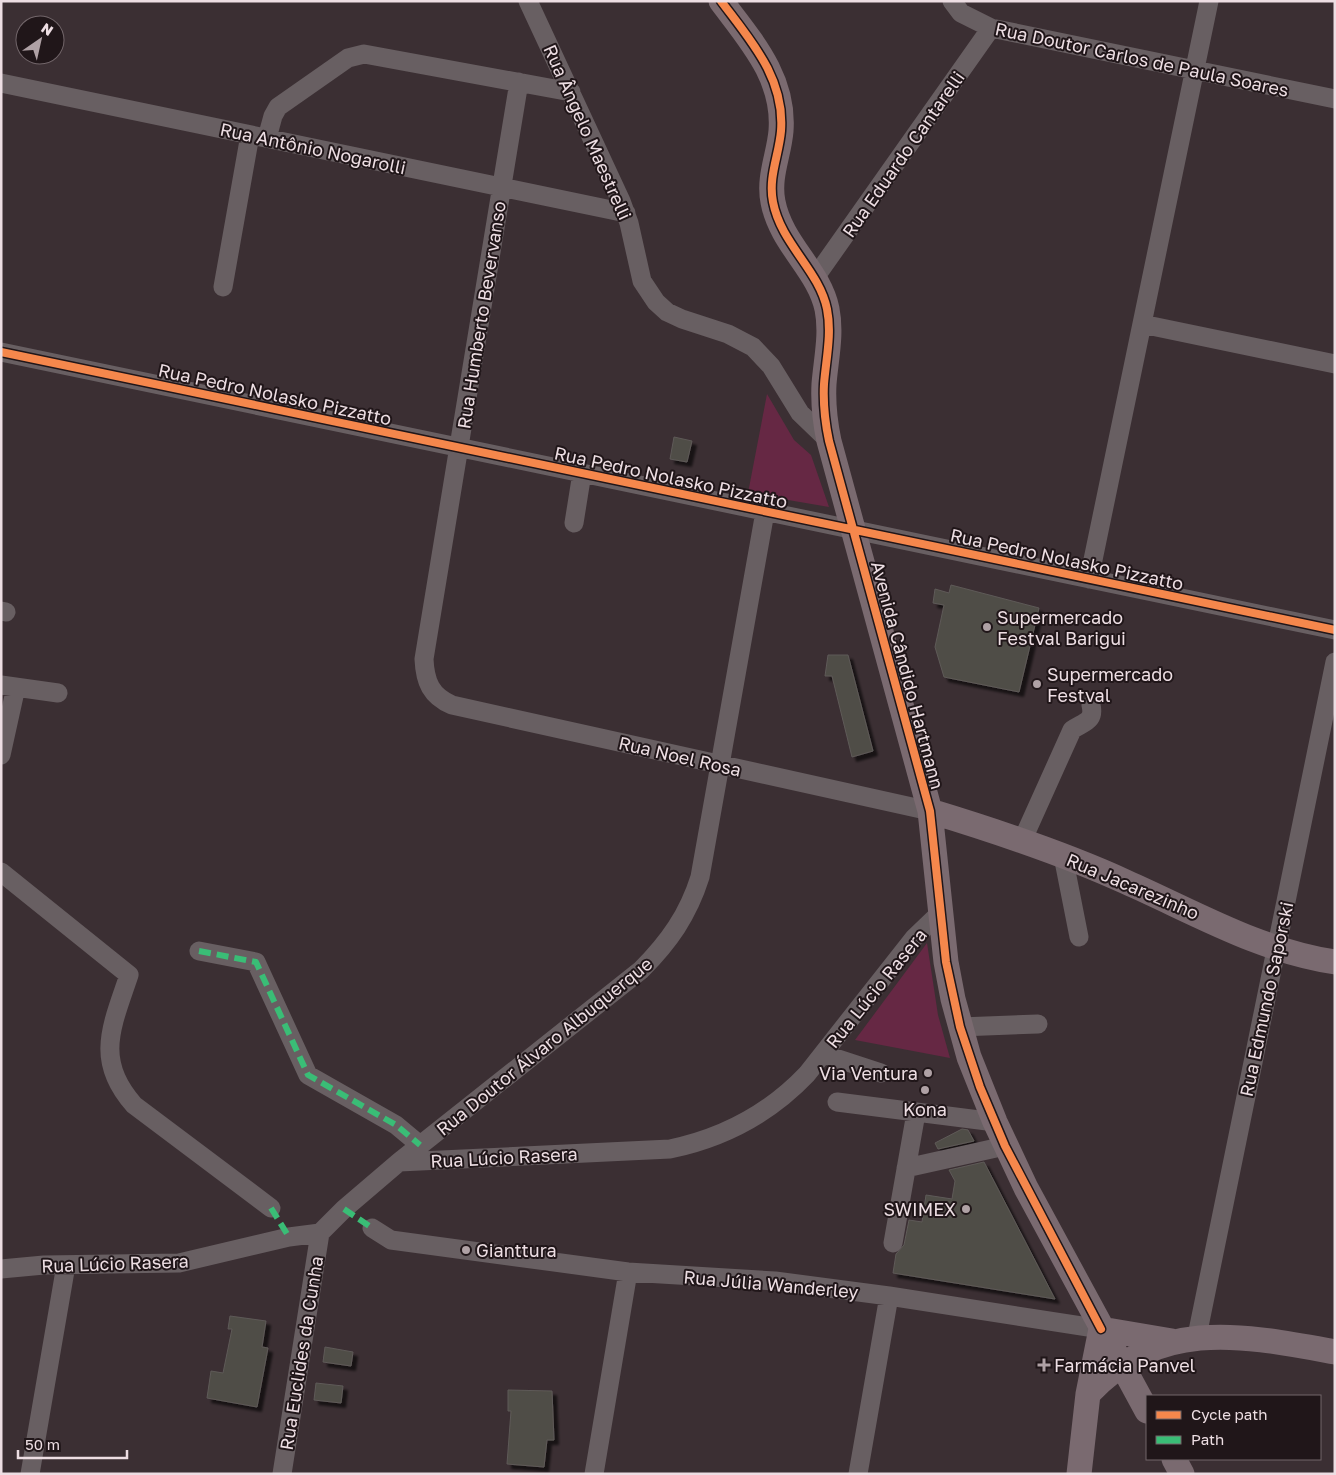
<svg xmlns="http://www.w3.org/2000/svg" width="1336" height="1475" font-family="'Golos Text',sans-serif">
	<defs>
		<filter id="shadow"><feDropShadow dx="4.5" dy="4.5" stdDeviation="1" flood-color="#0009"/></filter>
	</defs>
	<rect width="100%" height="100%" fill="#3b2f33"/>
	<!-- green -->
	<path fill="#662844" d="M767 394 794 440 811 455 829 507 748 493Z
		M927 943 938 1015 950 1058 855 1040Z"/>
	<!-- building -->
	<path fill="#504d46" stroke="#5e5a58" filter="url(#shadow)" d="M674 437 692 441 687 462 670 459Z
		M951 585 1039 608 1019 692 944 677 935 647 944 605 933 603 935 589 949 593Z
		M828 655H848L873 751 852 757 832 676H825Z
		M962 1129 968 1130 974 1141 938 1149 935 1143Z
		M984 1162 1055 1299 893 1273 896 1254 904 1245 909 1220 922 1222 926 1195 952 1199 955 1181 949 1170Z
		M230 1316 266 1321 262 1347 268 1348 257 1407 207 1398 211 1371 223 1373 232 1329H228Z
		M325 1347 353 1352 351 1366 323 1362Z
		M316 1383 343 1386 341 1403 314 1400Z
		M508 1390 552 1391 554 1440H547L544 1467 507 1464 511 1411H508Z"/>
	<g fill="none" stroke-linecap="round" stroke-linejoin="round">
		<!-- minor -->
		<path stroke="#685f62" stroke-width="19" d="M528 1 621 201 629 223 642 281 656 302 667 312 682 319 728 334 753 347 771 366 800 413 829 441
			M952 1 961 13 991 28 1335 99
			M519 82 424 659C425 682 431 696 452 705L930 811
			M1 83 626 213
			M267 138 273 116 278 107 348 58 364 54 571 92
			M814 279 991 28
			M223 287 250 135
			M1142 324 1335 364
			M1 352 1335 630
			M574 523 582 473
			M1089 579 1209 1
			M1 611 6 612
			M1 685 58 693
			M1 755 16 687
			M1022 841 1072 730C1083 722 1095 722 1091 705
			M1063 856 1079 937
			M1 872 129 975C112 1026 94 1060 134 1105L271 1208
			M199 951 256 962 308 1075 396 1125 420 1145
			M960 1027 1038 1024
			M823 1054 881 1073
			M837 1102 995 1122
			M399 1162 670 1149C723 1138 769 1114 807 1074L914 938 940 913
			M906 1168 1005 1146
			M372 1228 391 1240 628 1272 775 1281 889 1296 1101 1329
			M893 1243 916 1113
			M1 1269 44 1265 179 1263 289 1237 320 1233 344 1209 399 1162 641 970C669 942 688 915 700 877L765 512
			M1197 1336 1335 662
			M30 1474 66 1265
			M282 1474 320 1233
			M594 1474 628 1272
			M858 1474 889 1296"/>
		<!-- major -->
		<path stroke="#7a6a70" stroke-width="25" d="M721 1C751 41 785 78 781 131 779 155 768 177 773 202 781 244 819 270 827 309 832 334 826 359 824 384 823 403 825 422 829 441L930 811 946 962 953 999 969 1057 995 1122 1026 1188 1147 1411
			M930 811C996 831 1063 853 1126 882 1194 912 1260 951 1335 962
			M1101 1329 1172 1341
			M1088 1394C1160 1317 1242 1335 1335 1352
			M1174 1459 1182 1474
			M1079 1474 1088 1394 1101 1329"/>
		<!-- quiet -->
		<path stroke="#3abd76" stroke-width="6" stroke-dasharray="12 6" stroke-linecap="butt" d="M199 951 256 962 308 1075 396 1125 420 1145
			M271 1208 289 1237
			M344 1209 372 1228"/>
		<defs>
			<path id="cycleway" d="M721 1C751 41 785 78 781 131 779 155 768 177 773 202 781 244 819 270 827 309 832 334 826 359 824 384 823 403 825 422 829 441L930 811 946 962 960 1027 980 1087 1005 1146 1101 1329
				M1 352 1335 630"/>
		</defs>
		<!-- cycleway casing -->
		<use href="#cycleway" stroke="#201619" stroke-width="11"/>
		<!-- cycleway -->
		<use href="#cycleway" stroke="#f5874c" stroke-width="8"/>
	</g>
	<!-- markers -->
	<g fill="#afa1a5" stroke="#201619" stroke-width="2">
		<circle cx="987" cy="627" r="5"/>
		<circle cx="1037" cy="684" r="5"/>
		<circle cx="928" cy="1073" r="5"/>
		<circle cx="925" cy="1090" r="5"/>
		<circle cx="966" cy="1209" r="5"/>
		<circle cx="466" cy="1250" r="5"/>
		<path d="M1041.5 1357.5h5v5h5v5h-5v5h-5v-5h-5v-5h5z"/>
	</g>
	<g text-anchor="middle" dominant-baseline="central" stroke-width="4" stroke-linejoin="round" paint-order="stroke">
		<!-- street labels -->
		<g font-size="18" fill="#eddee3" stroke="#201619">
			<text transform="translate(1142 59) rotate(12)">Rua Doutor Carlos de Paula Soares</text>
			<text transform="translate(588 132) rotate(66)">Rua Ângelo Maestrelli</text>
			<text transform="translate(313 148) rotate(12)">Rua Antônio Nogarolli</text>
			<text transform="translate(903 154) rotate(-55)">Rua Eduardo Cantarelli</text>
			<text transform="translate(481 315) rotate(-81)">Rua Humberto Bevervanso</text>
			<text transform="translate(275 394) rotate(12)">Rua Pedro Nolasko Pizzatto</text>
			<text transform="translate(671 477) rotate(12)">Rua Pedro Nolasko Pizzatto</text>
			<text transform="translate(1067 559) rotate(12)">Rua Pedro Nolasko Pizzatto</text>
			<text transform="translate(908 675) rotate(75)">Avenida Cândido Hartmann</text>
			<text transform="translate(680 756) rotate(13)">Rua Noel Rosa</text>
			<text transform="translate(1133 886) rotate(23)">Rua Jacarezinho</text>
			<text transform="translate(876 988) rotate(-51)">Rua Lúcio Rasera</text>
			<text transform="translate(1266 999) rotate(-78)">Rua Edmundo Saporski</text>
			<text transform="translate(544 1046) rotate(-39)">Rua Doutor Álvaro Albuquerque</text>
			<text transform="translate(504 1157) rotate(-3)">Rua Lúcio Rasera</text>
			<text transform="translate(115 1263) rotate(-2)">Rua Lúcio Rasera</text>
			<text transform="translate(771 1284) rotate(5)">Rua Júlia Wanderley</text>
			<text transform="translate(301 1353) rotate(-81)">Rua Euclides da Cunha</text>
		</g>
		<!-- poi labels -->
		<g font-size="18" fill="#eddee3" stroke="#201619" text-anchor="start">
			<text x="997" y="617">Supermercado<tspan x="997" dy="21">Festval Barigui</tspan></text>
			<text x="1047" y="674">Supermercado<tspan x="1047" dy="21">Festval</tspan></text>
			<text x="918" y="1073" text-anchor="end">Via Ventura</text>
			<text x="925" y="1109" text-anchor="middle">Kona</text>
			<text x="956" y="1209" text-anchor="end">SWIMEX</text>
			<text x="476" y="1250">Gianttura</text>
			<text x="1054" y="1365">Farmácia Panvel</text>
		</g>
	</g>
	<!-- border -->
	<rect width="1336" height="1475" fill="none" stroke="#eddee3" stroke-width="5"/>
	<!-- legend -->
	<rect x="1146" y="1395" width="175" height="65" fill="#201619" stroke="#72666a"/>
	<rect x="1156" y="1411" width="25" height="8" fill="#f5874c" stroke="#72666a"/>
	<text x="1191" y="1420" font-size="15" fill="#eddee3">Cycle path</text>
	<rect x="1156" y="1436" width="25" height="8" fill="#3abd76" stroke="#72666a"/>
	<text x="1191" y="1445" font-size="15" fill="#eddee3">Path</text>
	<!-- north arrow -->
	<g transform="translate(40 40) rotate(34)"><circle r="24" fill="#201619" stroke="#72666a"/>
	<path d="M0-4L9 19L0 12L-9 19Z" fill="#afa1a5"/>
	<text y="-8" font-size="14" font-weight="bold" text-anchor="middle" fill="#eddee3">N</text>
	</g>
	<!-- scale -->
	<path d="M18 1450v8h109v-8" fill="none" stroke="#eddee3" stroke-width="2.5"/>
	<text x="25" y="1450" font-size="15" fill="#eddee3" stroke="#201619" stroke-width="4" paint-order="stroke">50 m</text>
</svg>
